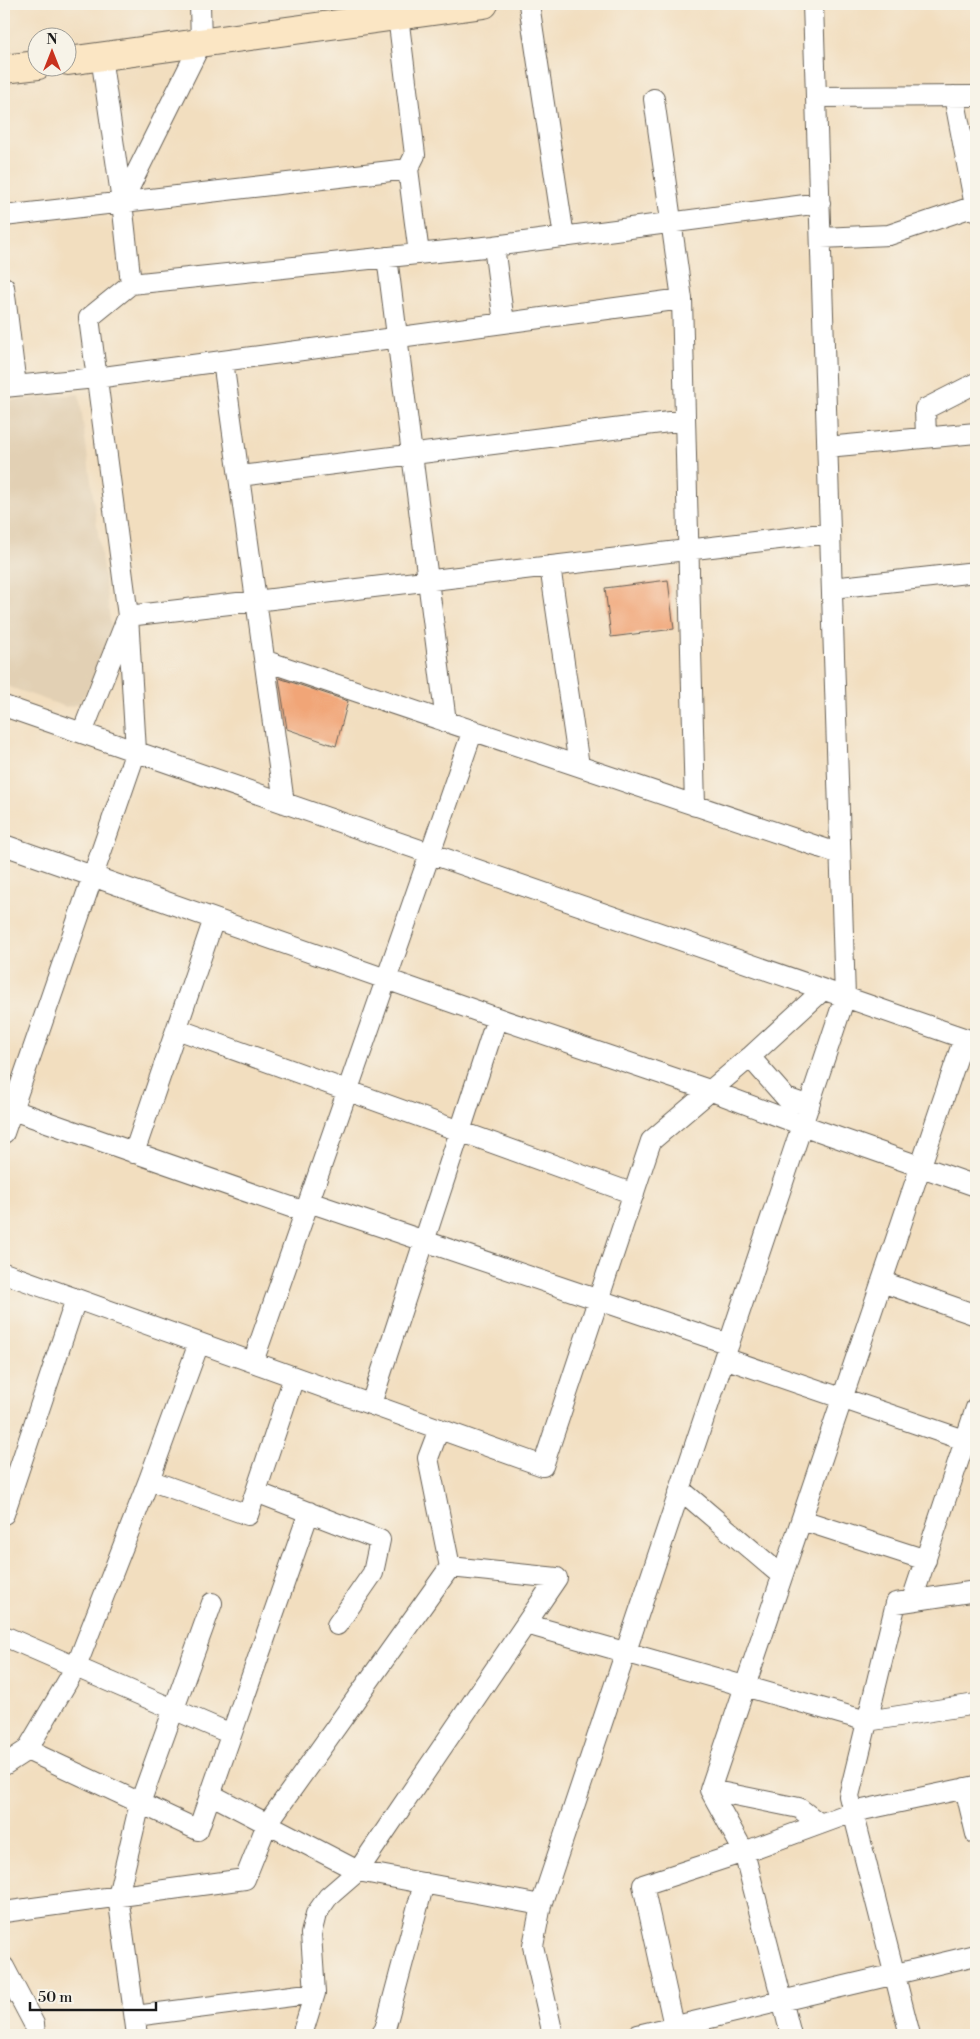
<svg xmlns="http://www.w3.org/2000/svg" width="980" height="2039" font-family="'Libre Bodoni',serif">
	<rect width="100%" height="100%" fill="#f7f3e8"/>
	<filter id="ink" filterUnits="userSpaceOnUse"><feTurbulence type="fractalNoise" baseFrequency=".02" numOctaves="2"/><feDisplacementMap in="SourceGraphic" scale="10" xChannelSelector="R" yChannelSelector="G"/><feConvolveMatrix kernelMatrix="1 2 1 2 8 2 1 2 1" color-interpolation-filters="sRGB"/></filter>
	<filter id="wash" filterUnits="userSpaceOnUse"><feTurbulence type="fractalNoise" baseFrequency=".0096" numOctaves="4" result="noise"/><feDisplacementMap in="SourceGraphic" scale="20" xChannelSelector="R" yChannelSelector="G"/><feGaussianBlur stdDeviation="1.12" result="paint"/><feColorMatrix in="noise" values="0 0 0 0 0 0 0 0 0 0 0 0 0 0 0 0 0 1.4 0 .05"/><feComposite in="paint" operator="in"/></filter>
	<g filter="url(#wash)">
		<rect width="100%" height="100%" fill="#f2debf"/>
		<!-- built -->
		<path fill="#e2d0b4" d="M79 394 113 642 79 704 66 707 4 685V401Z"/>
		<g id="blocks">
			<!-- building -->
			<path fill="#f1a577" d="M668 580 674 629 611 637 605 588Z
				M279 678 348 701 336 746 287 729Z"/>
		</g>
	</g>
	<g filter="url(#ink)">
		<use href="#blocks" fill-opacity="0" stroke="#676055" stroke-width="1"/>
		<g fill="none" stroke-linecap="round" stroke-linejoin="round">
			<defs>
				<path id="street" d="M529 4 564 237
					M398 16 415 155 408 169 419 254
					M101 56 122 202 131 284
					M954 96 976 211
					M816 97 976 96
					M654 99 682 299 695 806
					M122 202 201 43 200 4
					M4 216 408 169
					M821 238 889 235 975 206
					M494 246 504 323
					M387 257 446 722
					M4 287 16 386
					M223 361 284 803
					M4 387 96 378 682 299
					M926 437 925 409 976 383
					M827 447 976 433
					M240 476 685 420
					M550 566 579 766
					M832 588 976 572
					M266 661 840 854
					M4 706 975 1042
					M82 733 128 616 830 533
					M4 845 497 1018 709 1090 802 1125 976 1186
					M177 1029 634 1194
					M750 1057 786 1098 809 1106
					M4 1107 305 1212
					M4 1133 136 751 128 616 89 318 131 284 494 246 820 203
					M134 1153 214 919
					M309 1202 729 1344
					M4 1273 543 1466 651 1141 750 1057 823 990
					M882 1282 976 1315
					M724 1358 976 1444
					M253 1362 473 730
					M371 1404 497 1018
					M149 1480 248 1515 294 1377
					M681 1490 782 1576
					M256 1492 380 1540 373 1573 337 1625
					M4 1514 76 1299
					M802 1520 926 1560
					M912 1600 976 1408
					M526 1624 867 1721 976 1704
					M4 1636 231 1734
					M27 1750 198 1830 309 1512
					M4 1765 27 1750 76 1667 149 1480 199 1343
					M965 1788 976 1834
					M710 1790 799 1808 820 1824
					M210 1794 358 1871 541 1905
					M4 1912 245 1879 267 1824 450 1567 428 1458 439 1429
					M4 1967 34 2024 35 2035
					M135 2016 315 1993
					M137 2035 118 1896 140 1803 212 1603
					M302 2035 315 1993 311 1934 316 1914 328 1897 358 1871 557 1578 450 1567
					M381 2035 385 2029 424 1883
					M553 2035 533 1946 541 1905 845 997 813 4
					M638 2035 976 1955
					M676 2035 643 1885 744 1852 853 1812 976 1786
					M791 2035 744 1852 710 1790 964 1038
					M910 2035 849 1796 896 1603 976 1591"/>
				<path id="secondary" d="M68 61 484 4
					M4 69 38 65"/>
			</defs>
			<!-- street casing -->
			<use href="#street" stroke="#676055" stroke-width="22"/>
			<!-- secondary casing -->
			<use href="#secondary" stroke="#676055" stroke-width="30"/>
			<!-- street -->
			<use href="#street" stroke="#fff" stroke-width="20"/>
			<!-- secondary -->
			<use href="#secondary" stroke="#fbe6c4" stroke-width="28"/>
		</g>
	</g>
	<!-- margin -->
	<rect width="980" height="2039" fill="none" stroke="#f7f3e8" stroke-width="20"/>
	<!-- north arrow -->
	<g transform="translate(52 52)"><circle r="24" fill="#f7f3e8" stroke="#9f9d96"/>
	<path d="M0-4L9 19L0 12L-9 19Z" fill="#c8321e"/>
	<text y="-8" font-size="14" font-weight="bold" text-anchor="middle" fill="#1c1c1c">N</text>
	</g>
	<!-- scale -->
	<path d="M30 2002v8h126v-8" fill="none" stroke="#1c1c1c" stroke-width="2.5"/>
	<text x="38" y="2002" font-size="15" fill="#1c1c1c" stroke="#f7f3e8" stroke-width="4" paint-order="stroke">50 m</text>
</svg>
